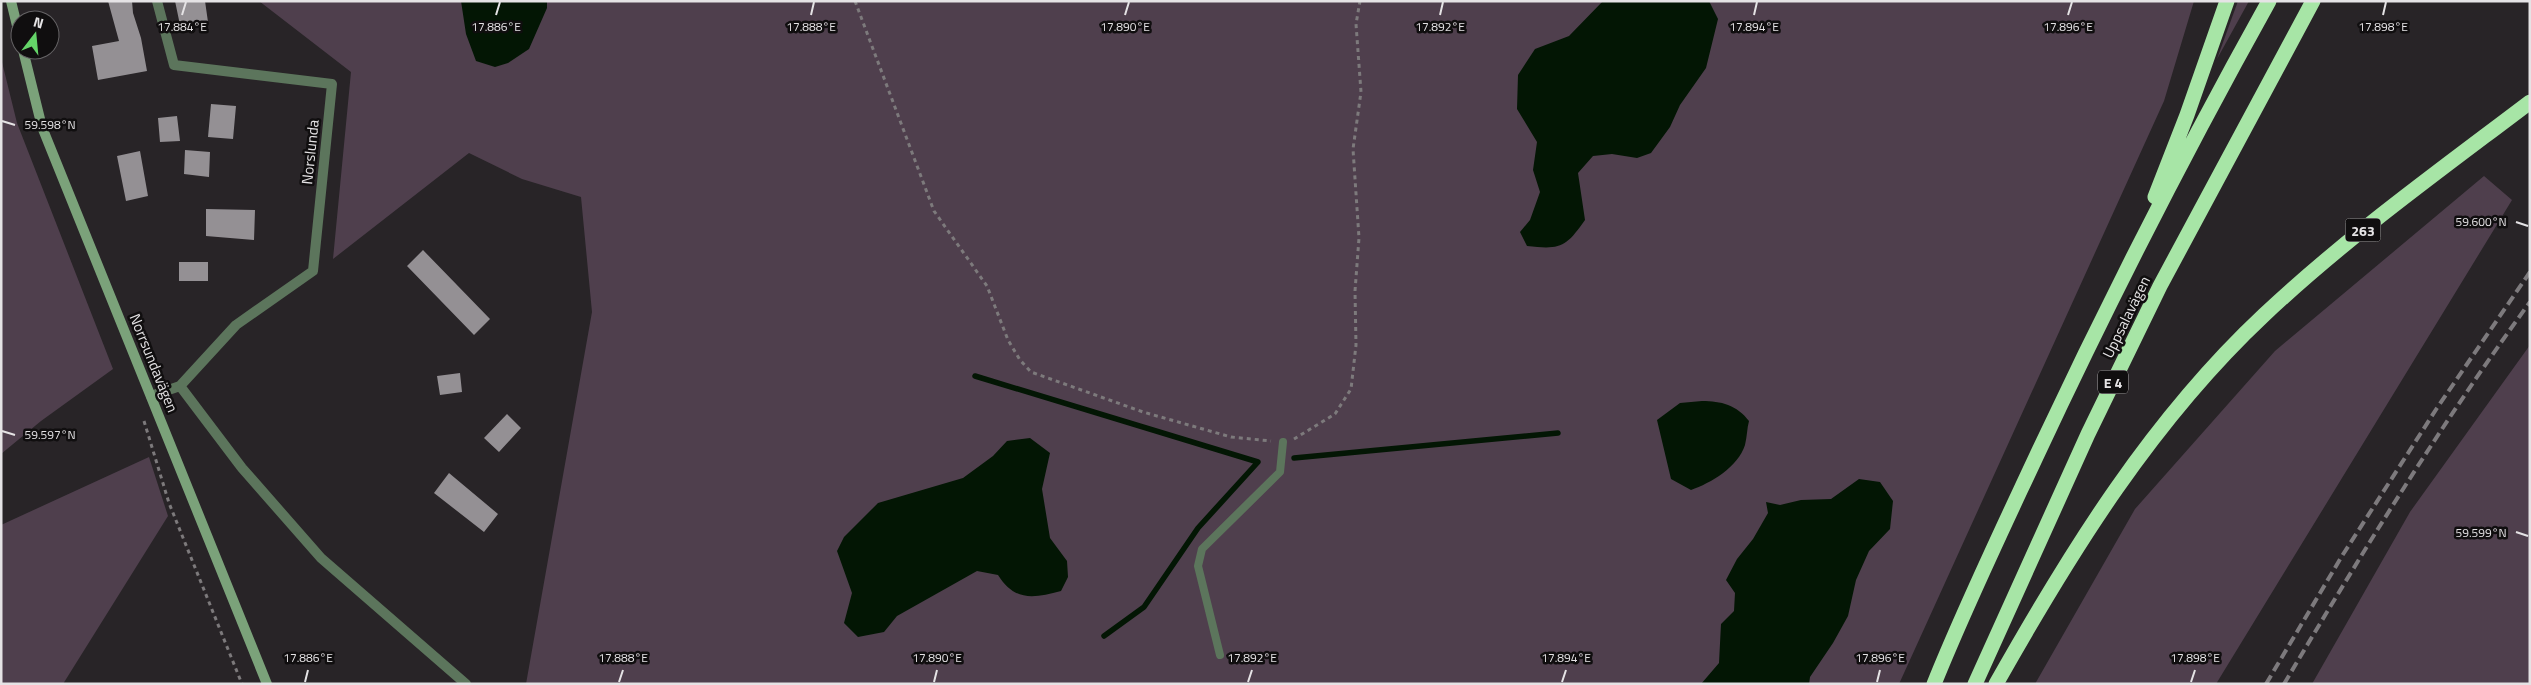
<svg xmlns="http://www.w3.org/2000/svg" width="2531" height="685" font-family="'Titillium Web',sans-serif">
	<rect width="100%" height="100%" fill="#282427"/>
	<!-- green -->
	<path fill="#4f3f4d" d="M259 1H2194L2164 101 1899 684H526L592 312 581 197 522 179 469 153 333 259 351 72Z
		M2238 1H2249L2217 59Z
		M1 58 17 123 113 369 41 421 1 454Z
		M2484 176 2512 200 2216 684H2035L2135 509 2275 351Z
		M2530 345V684H2312L2410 512Z
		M149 457 168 516 63 684H1V525Z"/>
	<!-- water -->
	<path fill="#031604" d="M461 1H547V8L529 49 508 63 495 67 476 61 466 34Z
		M1603 1H1709L1718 19 1706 68 1680 105 1670 127 1651 153 1637 158 1612 154 1593 156 1578 173 1585 220C1566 247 1561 250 1527 246L1520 232 1530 220 1540 192 1533 170 1537 142 1517 109 1518 75 1535 49 1569 36Z
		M1702 401C1721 401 1737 405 1749 421 1747 428 1747 437 1745 445 1738 467 1711 483 1691 490L1671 479 1657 420 1680 403Z
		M1030 438 1050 453 1042 489 1050 538 1067 561 1068 577 1061 591C1034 598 1015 602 998 575L977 571 897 616 884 632 858 637 844 623 852 593 837 551 844 537 878 503 963 478 993 456 1007 441Z
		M1859 479 1880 482 1893 501 1890 529 1869 551 1856 580 1848 616 1833 643 1810 677 1809 684H1701L1719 663 1721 624 1734 611 1735 593 1726 580 1737 559 1753 539 1768 513 1766 502 1780 505 1801 500 1831 499Z"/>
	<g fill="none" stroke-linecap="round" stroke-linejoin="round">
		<!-- stream -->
		<path stroke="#031604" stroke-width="5.5" d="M975 376 1258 462 1198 528 1144 607 1104 636
			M1294 458 1558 433"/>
	</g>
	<!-- building -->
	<path fill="#949094" d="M108 1H132L133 13 141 38 147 71 98 80 92 46 119 41Z
		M175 1H205L208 22 180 25Z
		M211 104 236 106 233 139 208 137Z
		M177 116 180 141 160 142 158 118Z
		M185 150 210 152 209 177 184 174Z
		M140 151 148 196 126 201 117 156Z
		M206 209 255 210 254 240 206 236Z
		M423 250 490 319 474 335 407 266Z
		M179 262H208V281H179Z
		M460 373 462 392 440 395 437 376Z
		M507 414 521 428 499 452 484 438Z
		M449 473 498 514 484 532 434 493Z"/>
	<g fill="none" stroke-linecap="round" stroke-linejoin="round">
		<!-- path -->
		<path stroke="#7d7a7c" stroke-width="3" stroke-dasharray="4 4" stroke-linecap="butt" d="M855 1 934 211 987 286 1008 340 1020 360 1031 372 1143 412 1231 437 1271 441
			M144 421 169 503 242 684
			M1294 439 1335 414 1351 389 1356 345 1355 291 1359 238 1353 149 1361 92 1356 24 1360 1"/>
		<!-- lane -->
		<path stroke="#5c755c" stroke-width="8" d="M1220 655 1198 566 1202 549 1280 472 1283 442"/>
		<!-- street -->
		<path stroke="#5c755c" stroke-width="10" d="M157 1 174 65 332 84 313 271 236 325 180 386
			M151 396 180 386 242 468 321 558 466 684"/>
		<!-- secondary -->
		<path stroke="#7ba27a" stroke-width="10" d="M11 1 20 38
			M23 50 42 127 267 684"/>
		<!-- highway -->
		<path stroke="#a7e5a6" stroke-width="15" d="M2155 197 2187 115 2227 1
			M1934 684C1965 607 2001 532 2036 457 2108 303 2186 150 2269 1
			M1975 684 2088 434 2160 286 2313 1
			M1996 684C2071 551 2152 420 2264 315 2347 237 2439 171 2530 102"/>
		<!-- rail -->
		<path stroke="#7d7a7d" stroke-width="4" stroke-dasharray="10 5" stroke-linecap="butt" d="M2266 684 2342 556 2437 408 2530 272
			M2284 684C2361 554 2441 424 2530 302"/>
	</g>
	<!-- ticks -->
	<path fill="none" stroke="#e5e3e5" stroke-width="2" d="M182 15 186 2M496 15 500 2M811 15 814 2M1125 15 1129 2M1440 15 1443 2M1754 15 1757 2M2068 15 2072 2M2383 15 2386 2M2 121 15 125M2516 222 2528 226M2 431 15 435M2516 532 2528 536M305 682 308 670M619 682 623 670M934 682 937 670M1248 682 1252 670M1562 682 1566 670M1877 682 1880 670M2191 682 2195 670"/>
	<g text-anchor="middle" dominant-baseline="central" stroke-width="5" stroke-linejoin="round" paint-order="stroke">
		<!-- shield labels -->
		<g fill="#100e0f" stroke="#a5a3a5" stroke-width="1">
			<rect x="2345.5" y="218.5" width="35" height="23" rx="4"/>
			<rect x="2098" y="370.5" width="30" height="23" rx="4"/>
		</g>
		<g font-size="14" font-weight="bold" fill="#e5e3e5">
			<text x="2363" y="230">263</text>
			<text x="2113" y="382">E 4</text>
		</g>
		<!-- street labels -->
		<g font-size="15" fill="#e5e3e5" stroke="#100e0f">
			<text transform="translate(310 152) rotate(-84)">Norslunda</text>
			<text transform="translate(2126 317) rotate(-64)">Uppsalavägen</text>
			<text transform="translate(154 363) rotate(68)">Norrsundavägen</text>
		</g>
	</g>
	<g font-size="12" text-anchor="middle" fill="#e5e3e5" stroke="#100e0f" stroke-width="5" stroke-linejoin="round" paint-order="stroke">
		<text x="182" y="31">17.884°E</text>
		<text x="496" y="31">17.886°E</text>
		<text x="811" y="31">17.888°E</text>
		<text x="1125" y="31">17.890°E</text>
		<text x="1440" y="31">17.892°E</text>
		<text x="1754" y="31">17.894°E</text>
		<text x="2068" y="31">17.896°E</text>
		<text x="2383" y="31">17.898°E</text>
		<text x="50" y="129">59.598°N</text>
		<text x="2481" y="226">59.600°N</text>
		<text x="50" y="439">59.597°N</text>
		<text x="2481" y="537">59.599°N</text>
		<text x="308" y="662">17.886°E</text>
		<text x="623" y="662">17.888°E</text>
		<text x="937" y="662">17.890°E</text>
		<text x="1252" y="662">17.892°E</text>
		<text x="1566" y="662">17.894°E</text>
		<text x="1880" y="662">17.896°E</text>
		<text x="2195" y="662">17.898°E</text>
	</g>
	<!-- border -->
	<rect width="2531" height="685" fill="none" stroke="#e5e3e5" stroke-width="5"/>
	<!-- north arrow -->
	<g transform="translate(35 35) rotate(16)"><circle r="24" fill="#100e0f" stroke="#656365"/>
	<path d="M0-4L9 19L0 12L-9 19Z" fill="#64d468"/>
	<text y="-8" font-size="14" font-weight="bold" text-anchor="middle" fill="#e5e3e5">N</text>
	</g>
</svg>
